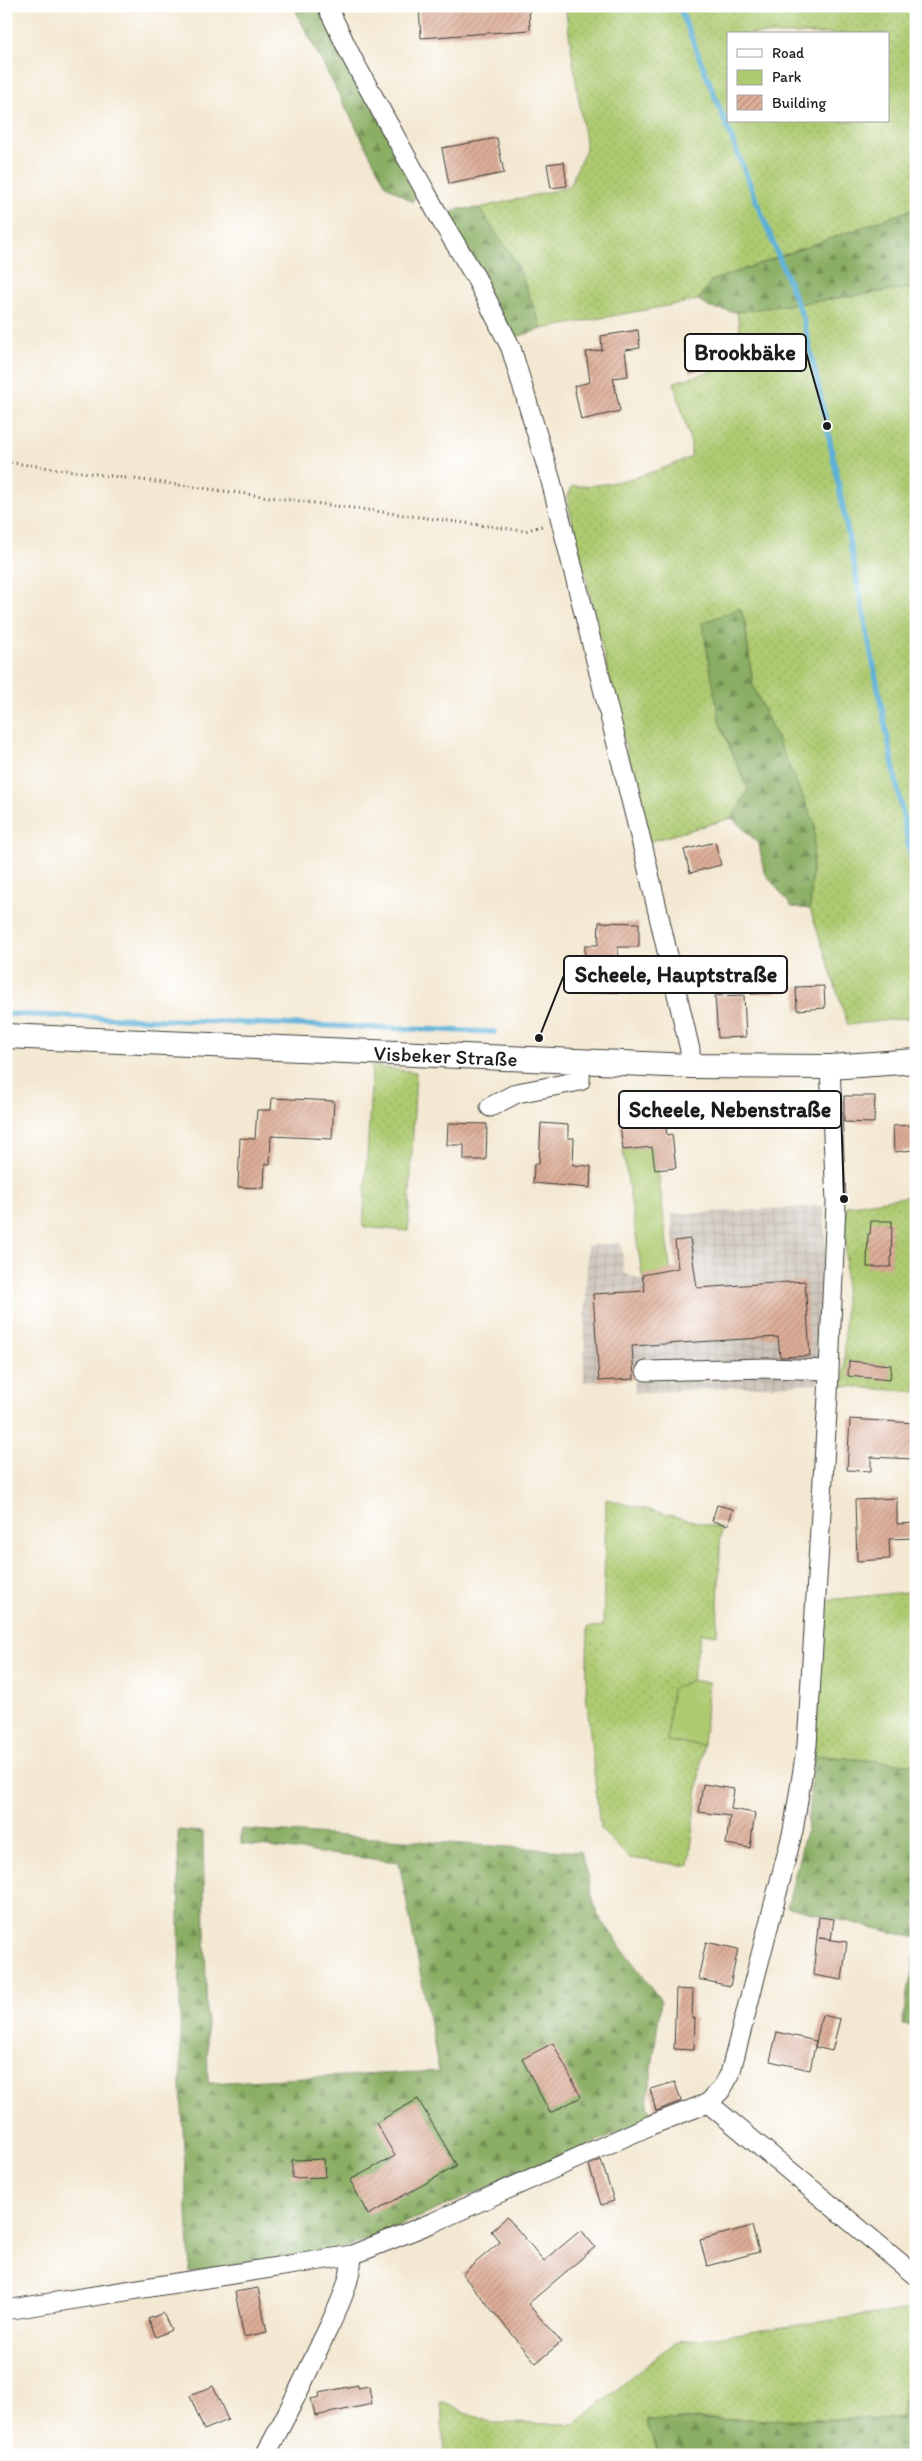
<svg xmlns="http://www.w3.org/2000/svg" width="922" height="2461" font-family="Itim,sans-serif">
	<defs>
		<pattern id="industrial-grid" width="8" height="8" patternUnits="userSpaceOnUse" patternTransform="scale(1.25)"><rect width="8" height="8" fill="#cbc3b8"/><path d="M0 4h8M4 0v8" fill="none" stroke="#aea79e"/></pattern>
		<pattern id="green-dots" width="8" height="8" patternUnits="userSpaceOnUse" patternTransform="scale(1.25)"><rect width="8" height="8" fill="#adca71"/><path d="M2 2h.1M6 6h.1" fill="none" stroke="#94ad61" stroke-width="1.8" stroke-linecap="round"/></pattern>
		<pattern id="forest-firs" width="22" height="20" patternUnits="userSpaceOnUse" patternTransform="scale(1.25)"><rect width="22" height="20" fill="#8aae63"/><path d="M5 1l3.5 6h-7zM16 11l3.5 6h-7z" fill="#708d51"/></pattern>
		<pattern id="building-hatch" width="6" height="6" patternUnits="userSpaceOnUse" patternTransform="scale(1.25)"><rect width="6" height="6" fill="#dcad97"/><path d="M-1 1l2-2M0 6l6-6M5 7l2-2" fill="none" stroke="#bc9482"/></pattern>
	</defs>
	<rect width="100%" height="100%" fill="#fff"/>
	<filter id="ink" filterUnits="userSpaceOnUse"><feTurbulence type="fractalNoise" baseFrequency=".02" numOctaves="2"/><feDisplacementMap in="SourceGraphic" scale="10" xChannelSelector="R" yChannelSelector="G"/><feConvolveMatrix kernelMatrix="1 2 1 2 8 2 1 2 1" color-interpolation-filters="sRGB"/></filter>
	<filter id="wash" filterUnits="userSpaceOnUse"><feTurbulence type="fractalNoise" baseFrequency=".0096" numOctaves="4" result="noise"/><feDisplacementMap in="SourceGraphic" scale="20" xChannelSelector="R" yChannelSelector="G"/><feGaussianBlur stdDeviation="1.12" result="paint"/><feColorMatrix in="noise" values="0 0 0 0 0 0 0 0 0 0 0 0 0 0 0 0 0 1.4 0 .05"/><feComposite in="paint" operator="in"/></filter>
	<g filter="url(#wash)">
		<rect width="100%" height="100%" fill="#f3e8d1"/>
		<!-- industrial -->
		<path fill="url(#industrial-grid)" d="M824 1206 826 1262 820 1383 635 1393 634 1379 584 1382 587 1246 621 1243 624 1273 643 1281 677 1275 671 1214Z"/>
		<!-- green -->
		<path fill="url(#green-dots)" stroke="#647346" fill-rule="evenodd" d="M565 6H915L916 208 711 281 699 300 542 329 517 264 479 208 569 187 586 149ZM728 34H888V121H728Z
			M916 287V1017L848 1025 810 909 815 824 753 686 745 623 740 608 720 724 748 790 732 818 648 842 567 498 572 486C609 488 657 472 691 457V444L674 382 735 365 743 348 737 312Z
			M372 1066 416 1072 408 1231 363 1227Z
			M916 1195V1392L844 1386 846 1206Z
			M606 1499 721 1528 717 1635 701 1633 692 1680 672 1689 667 1741 703 1745 689 1866 629 1858 600 1829 586 1694 588 1627 603 1626Z
			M916 1591V1765L814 1755 826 1600Z
			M916 2308V2343L900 2419 647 2420 658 2455H444L441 2402 493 2423 575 2424 673 2343Z"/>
		<!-- forest -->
		<path fill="url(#forest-firs)" stroke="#536540" d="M295 6H320L418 192 412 202 386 185 298 16Z
			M479 208 517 264 542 329 513 338 448 215 458 209Z
			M916 208V287L737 312 710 308 699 300 711 281Z
			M740 608 745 623 753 686 815 824 810 909 792 907 764 872 759 844 732 818 748 790 720 724 702 623Z
			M814 1755 916 1765V1938L787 1907 807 1826Z
			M241 1829 581 1852 597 1914 661 2001 647 2106 656 2117 348 2247 190 2272 181 2089 178 1830 203 1832 208 2083 439 2071 399 1862 241 1844Z
			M916 1950V2026L902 2024Z
			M916 2343V2426L911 2455H658L646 2420 900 2419Z"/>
		<!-- pitch -->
		<path fill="#adca71" stroke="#647346" d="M652 1147 655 1170H658L671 1276 643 1281 623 1150Z
			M692 1680 709 1683 703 1745 667 1741 672 1689Z"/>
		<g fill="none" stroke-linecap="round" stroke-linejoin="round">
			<!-- stream -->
			<path stroke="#5bb0d7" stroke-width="5.5" d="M679 6 803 318 827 426 916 883
				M6 1014 494 1032"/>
		</g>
		<g id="blocks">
			<!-- building -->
			<path fill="url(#building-hatch)" d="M419 6H529L530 30 421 38Z
				M497 138 504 173 449 184 442 148Z
				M564 162 567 186 551 188 547 164Z
				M638 330 640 348 625 350 628 376 613 378 620 411 581 420 574 386 590 382 586 352 602 350 601 336Z
				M707 334 714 368 690 373 683 339Z
				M715 842 721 865 690 873 684 850Z
				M599 922 639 923V947H618L617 980 654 971 657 986 633 993 584 991 585 945H598Z
				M786 960 788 992 751 994 750 972 759 971V961Z
				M824 986 825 1008 797 1010 796 987Z
				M744 995 746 1037 718 1038 715 996Z
				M844 1096H875L874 1123 844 1122Z
				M272 1098 334 1101 332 1139 271 1136 270 1164H265L264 1188 238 1187 240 1138 255 1139 257 1110H271Z
				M663 1102 667 1135 672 1134 676 1168 655 1170 652 1147 623 1150 618 1107Z
				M448 1123 487 1124 486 1160H464V1145H447Z
				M541 1123 568 1125V1138H574L573 1165 591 1166 590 1188 533 1183 534 1164H539Z
				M912 1125 913 1150 894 1152 893 1126Z
				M871 1221H892L891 1267H867L868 1234H870Z
				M690 1239 697 1288 805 1281 810 1356 780 1357 778 1337 632 1346 634 1379 599 1381 593 1294 645 1291 642 1275 678 1268 675 1241Z
				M849 1361 891 1365 890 1380 848 1376Z
				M850 1419 915 1423 914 1459 871 1457V1471L847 1470Z
				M897 1498V1524L916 1523V1538L889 1539 890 1559 857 1561 855 1500Z
				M717 1505 733 1509 728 1525 712 1521Z
				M703 1784 734 1789 731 1809 755 1813 750 1848 726 1844 730 1816 699 1812Z
				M819 1917 834 1919 831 1939 819 1938 847 1942 842 1980 813 1975Z
				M706 1942 738 1949 730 1986 698 1979Z
				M676 1989 693 1990 692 2018H695L694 2050 674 2049Z
				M822 2015 840 2019 832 2051 815 2047Z
				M777 2032 816 2041 810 2070 770 2061Z
				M553 2043 581 2097 550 2113 522 2059Z
				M675 2082 681 2101 656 2111 650 2089Z
				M418 2099 457 2166 368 2215 350 2180 395 2156 376 2123Z
				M324 2159 325 2177 292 2178V2160Z
				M601 2160 614 2201 601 2205 589 2165Z
				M507 2217 544 2261 581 2230 595 2247 528 2304 561 2342 536 2363 462 2274 500 2242 491 2231Z
				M752 2226 759 2252 707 2266 700 2240Z
				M258 2288 267 2332 244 2337 235 2292Z
				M163 2313 171 2330 156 2337 148 2319Z
				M358 2385V2388L369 2386 372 2404 315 2416 311 2399 320 2397 319 2393Z
				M213 2386 228 2420 204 2430 190 2396Z"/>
		</g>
	</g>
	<g filter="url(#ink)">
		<use href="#blocks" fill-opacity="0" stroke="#3c3b37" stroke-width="1"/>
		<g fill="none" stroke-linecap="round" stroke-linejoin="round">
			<defs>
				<path id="minor" d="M327 6 352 58 441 220 476 278 511 348 551 481 644 852 690 1050V1066
					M490 1107 517 1093 580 1081 581 1060
					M646 1371 768 1368 829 1370
					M708 2103 916 2276
					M6 2310 352 2255 434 2222 651 2125 708 2103 721 2090 730 2074 793 1831 807 1745 828 1396 836 1202 830 1067
					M265 2455C286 2418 304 2380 322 2341 335 2314 351 2285 352 2255"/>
				<g id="major">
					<path id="s1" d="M6 1036 690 1066 830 1067 916 1061"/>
				</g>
			</defs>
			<!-- minor casing -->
			<use href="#minor" stroke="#3c3b37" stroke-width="21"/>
			<!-- major casing -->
			<use href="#major" stroke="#3c3b37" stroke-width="26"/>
			<!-- path -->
			<path stroke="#3c3b37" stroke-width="3" stroke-dasharray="1 4" stroke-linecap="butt" d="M6 462 525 531 545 525"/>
			<!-- minor -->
			<use href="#minor" stroke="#fff" stroke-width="19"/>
			<!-- major -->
			<use href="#major" stroke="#fff" stroke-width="24"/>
		</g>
	</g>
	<g text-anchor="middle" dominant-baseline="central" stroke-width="5" stroke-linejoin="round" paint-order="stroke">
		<!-- street labels -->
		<g font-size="21" fill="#1c1c1c" stroke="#fff">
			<text stroke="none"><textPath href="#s1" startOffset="440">Visbeker Straße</textPath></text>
		</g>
	</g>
	<!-- callouts -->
	<path fill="none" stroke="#1c1c1c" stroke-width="2" d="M827 426L806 352M539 1038L564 975M844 1199L841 1110"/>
	<g fill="#1c1c1c" stroke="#fff" stroke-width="2">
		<circle cx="827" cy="426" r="5"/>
		<circle cx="539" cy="1038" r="5"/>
		<circle cx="844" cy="1199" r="5"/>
	</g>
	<g fill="#fff" stroke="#1c1c1c" stroke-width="2">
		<rect x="685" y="334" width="121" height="37" rx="5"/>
		<rect x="564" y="956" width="223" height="37" rx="5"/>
		<rect x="619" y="1091" width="222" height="37" rx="5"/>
	</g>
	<g font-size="22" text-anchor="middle" font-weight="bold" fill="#1c1c1c">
		<text x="745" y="360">Brookbäke</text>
		<text x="676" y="982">Scheele, Hauptstraße</text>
		<text x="730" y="1117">Scheele, Nebenstraße</text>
	</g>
	<!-- margin -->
	<rect width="922" height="2461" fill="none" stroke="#fff" stroke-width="25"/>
	<!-- legend -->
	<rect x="727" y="32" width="162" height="90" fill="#ffffff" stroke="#a4a4a4"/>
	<rect x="737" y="49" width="25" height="8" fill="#ffffff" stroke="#a4a4a4"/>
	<text x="772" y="58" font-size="15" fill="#1c1c1c">Road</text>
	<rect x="737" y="70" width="25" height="15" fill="#adca71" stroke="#a4a4a4"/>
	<text x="772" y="82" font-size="15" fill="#1c1c1c">Park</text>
	<rect x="737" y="95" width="25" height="15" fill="url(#building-hatch)" stroke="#a4a4a4"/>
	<text x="772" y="108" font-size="15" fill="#1c1c1c">Building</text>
</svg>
